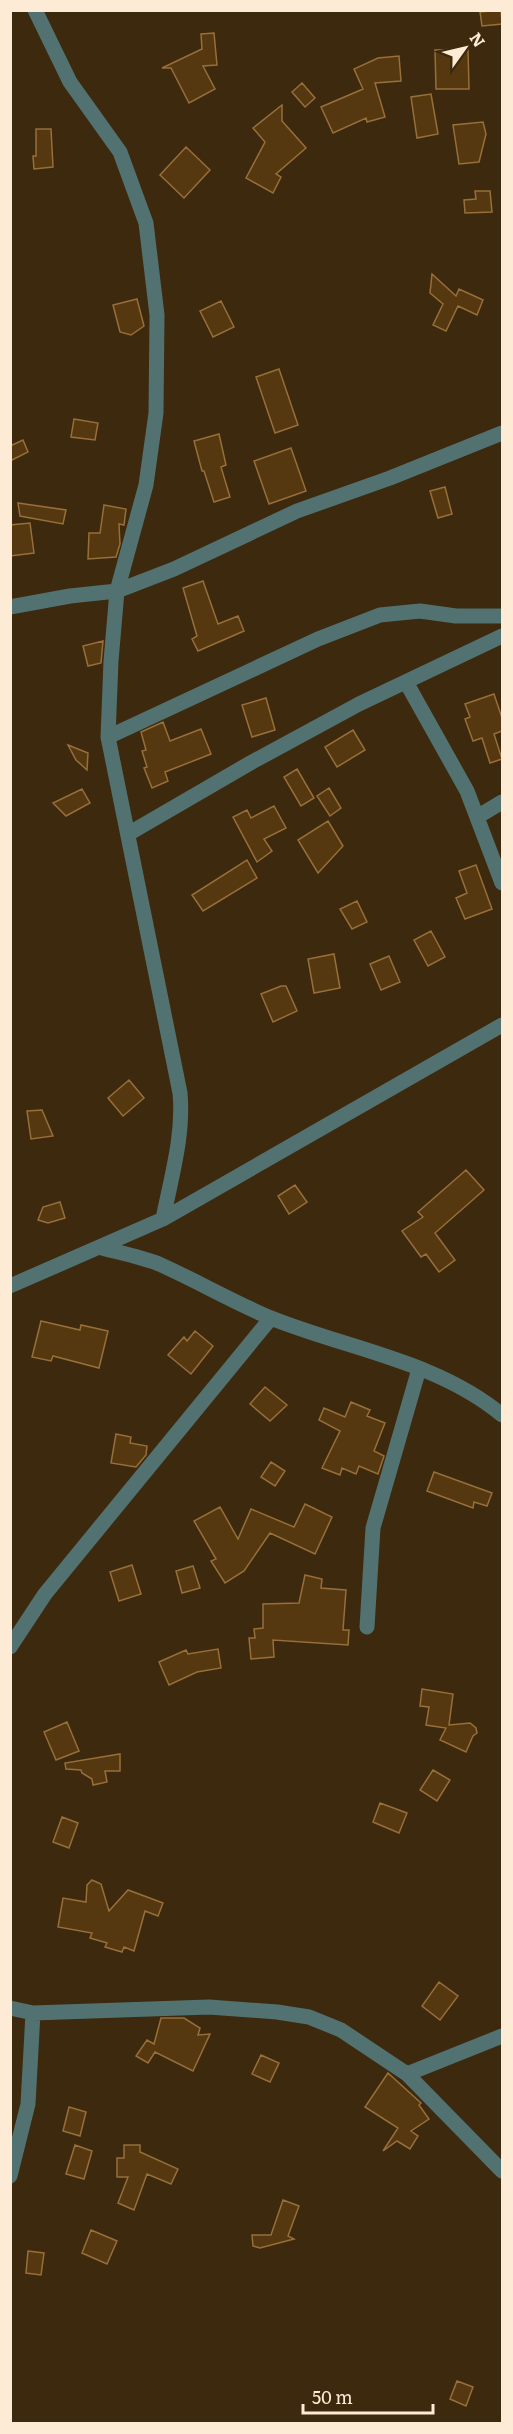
<svg xmlns="http://www.w3.org/2000/svg" width="513" height="2434" font-family="Literata,serif">
	<rect width="100%" height="100%" fill="#3d290d"/>
	<!-- building -->
	<path fill="#55380f" stroke="#976f3b" stroke-width="1.5" d="M501 10 502 24 482 26 480 12Z
		M214 33 217 65 203 66 215 89 189 103 171 68H162L202 49 201 34Z
		M468 49 469 89H436L435 50Z
		M399 56 401 81 375 83 385 117 367 122 366 118 333 133 321 107 363 89 354 69 378 58Z
		M302 83 315 98 305 107 292 92Z
		M431 94 438 134 417 138 411 97Z
		M282 105V121L306 148 276 174 281 177 273 193 246 178 265 142 253 128Z
		M483 122 486 134 479 162 459 164 453 125Z
		M36 129H51L53 167 34 169 33 156H36Z
		M186 147 210 170 184 198 160 175Z
		M475 191H490L492 212 465 213 464 200 476 199Z
		M432 274 456 296 459 289 483 300 477 315 458 306 446 331 433 325 443 304 430 293Z
		M137 299 144 326 131 335 120 332 113 305Z
		M221 301 234 327 213 337 200 311Z
		M279 369 298 425 275 433 256 377Z
		M74 419 98 423 95 440 71 437Z
		M219 434 226 465 221 467 230 497 214 502 204 471H202L194 441Z
		M23 440 28 452 10 461V446Z
		M291 448 306 491 269 504 254 461Z
		M445 487 452 514 438 518 430 491Z
		M18 503 66 510 63 524 20 516Z
		M104 505 126 509 124 525 119 524 120 544 116 557 88 559 89 533H100Z
		M30 523 34 553 10 556V525Z
		M203 581 218 624 238 616 244 631 198 651 192 639 197 636 183 588Z
		M103 641 101 663 88 666 83 646Z
		M494 694 502 718V731L494 734 502 759 490 763 482 738 473 741 465 719 470 717 465 704Z
		M266 698 275 730 252 737 242 705Z
		M163 722 170 741 201 729 211 754 165 772 168 781 152 788 144 768 147 767 142 751 146 750 141 732Z
		M353 730 365 750 337 767 325 747Z
		M68 745 88 753 87 770 76 760Z
		M297 769 314 798 301 806 284 777Z
		M329 788 341 808 330 816 317 796Z
		M82 789 90 803 66 816 53 803Z
		M274 806 286 828 264 839 272 851 257 862 233 817 247 810 251 818Z
		M328 821 343 846 318 873 298 840Z
		M247 860 257 878 203 911 192 895Z
		M476 865 492 909 465 919 456 898 467 893 459 871Z
		M357 901 367 922 352 929 340 909Z
		M431 931 445 957 428 966 414 940Z
		M334 954 340 988 314 993 308 959Z
		M389 956 400 982 381 990 370 964Z
		M281 986H286L297 1011 273 1022 261 994Z
		M129 1080 144 1098 123 1116 108 1098Z
		M42 1110 53 1136 31 1139 27 1111Z
		M466 1170 484 1190 435 1233 455 1260 439 1272 426 1254 421 1257 402 1231 423 1217 418 1212Z
		M295 1185 307 1202 289 1214 278 1196Z
		M60 1202 65 1218 48 1223 38 1220 43 1207Z
		M41 1321 80 1330 81 1325 108 1331 99 1368 53 1356 51 1361 32 1357Z
		M195 1331 213 1346 191 1374 168 1355 184 1337 187 1341Z
		M265 1387 287 1405 270 1421 250 1404Z
		M351 1402 370 1410 367 1416 385 1423 374 1451 384 1456 378 1474 359 1466 356 1474 342 1468 340 1475 322 1468 340 1431 319 1420 324 1408 345 1417Z
		M116 1434 131 1437 130 1443 147 1446 146 1455 136 1467 111 1463Z
		M271 1462 285 1471 275 1486 261 1477Z
		M434 1472 492 1493 487 1506 474 1502 473 1508 427 1491Z
		M305 1504 332 1517 315 1554 270 1533 244 1571 225 1583 211 1561 216 1559 194 1521 220 1507 238 1539 251 1509 294 1527Z
		M132 1565 141 1594 119 1601 110 1572Z
		M193 1566 200 1588 182 1593 176 1571Z
		M305 1575 322 1579 321 1588 346 1590 343 1630H349L348 1645 273 1640 274 1657 251 1659 249 1638H255L254 1629 263 1628V1604L299 1603Z
		M218 1649 221 1668 197 1672 169 1685 159 1662 186 1650 188 1654Z
		M422 1689 453 1694 449 1725 470 1723 476 1728 477 1733 473 1736 466 1752 440 1740 446 1728 426 1725 429 1707 420 1706Z
		M67 1722 79 1751 56 1760 44 1732Z
		M120 1754V1771H105L107 1782 93 1785 92 1779 82 1773 81 1770 66 1769 65 1763Z
		M433 1770 450 1780 437 1801 420 1790Z
		M380 1803 407 1813 399 1833 373 1822Z
		M62 1817 78 1823 69 1848 53 1842Z
		M92 1880 101 1884 109 1911 128 1890 163 1903 158 1916 145 1911 134 1951 124 1947 122 1952 105 1947 107 1943 90 1938 92 1933 58 1927 63 1898 86 1902 87 1885Z
		M439 1982 458 1996 440 2020 422 2006Z
		M161 2018H184L200 2028 198 2035 210 2034 193 2071 155 2052 148 2063 136 2056 147 2040 154 2044Z
		M261 2055 279 2063 270 2082 252 2074Z
		M388 2073 421 2103 419 2105 429 2119 411 2131 418 2136 410 2149 397 2141 383 2151 398 2128 365 2107Z
		M69 2107 86 2112 80 2136 63 2131Z
		M75 2145 92 2151 84 2179 66 2174Z
		M124 2145H140V2152L178 2169 171 2184 147 2174 134 2210 118 2203 128 2177H117V2158H124Z
		M283 2200 299 2206 288 2236 294 2239 260 2248 253 2246 252 2235H271Z
		M91 2230 117 2241 107 2264 82 2253Z
		M28 2251 44 2253 41 2275 26 2273Z
		M457 2381 473 2387 466 2406 450 2399Z"/>
	<g fill="none" stroke-linecap="round" stroke-linejoin="round">
		<!-- street -->
		<path stroke="#517271" stroke-width="15" d="M35 10 70 82 120 152 146 223 157 315 156 413 146 485 117 591 111 661 108 737 180 1093C184 1135 171 1178 163 1219
			M10 607 70 596 117 591 174 569 297 511 390 478 502 433
			M406 682 467 791 502 883
			M108 737 318 639 380 615 420 611 456 616H502
			M477 817 502 802
			M128 834 252 762 359 704 502 636
			M102 1248C121 1253 141 1257 159 1264 197 1281 233 1302 271 1318 348 1349 437 1361 502 1415
			M10 1286 163 1219 502 1025
			M367 1627 373 1528 419 1369
			M10 1647 45 1594 271 1318
			M10 2008 33 2013 28 2104 10 2176
			M33 2013 209 2007 277 2012 309 2017 341 2030 407 2074 502 2171
			M407 2074 502 2036"/>
	</g>
	<!-- border -->
	<rect width="513" height="2434" fill="none" stroke="#feebd6" stroke-width="24"/>
	<!-- north arrow -->
	<g transform="translate(465 48) rotate(56)" stroke="#3d290d" stroke-width="4.5" paint-order="stroke">
	<path d="M0-4.5L10 22L0 15L-10 22Z" fill="#feebd6"/>
	<text y="-9" font-size="16" font-weight="bold" text-anchor="middle" fill="#feebd6">N</text>
	</g>
	<!-- scale -->
	<path d="M303 2404v9h130v-9" fill="none" stroke="#feebd6" stroke-width="3"/>
	<text x="312" y="2404" font-size="18" fill="#feebd6" stroke="#3d290d" stroke-width="4.5" paint-order="stroke">50 m</text>
</svg>
